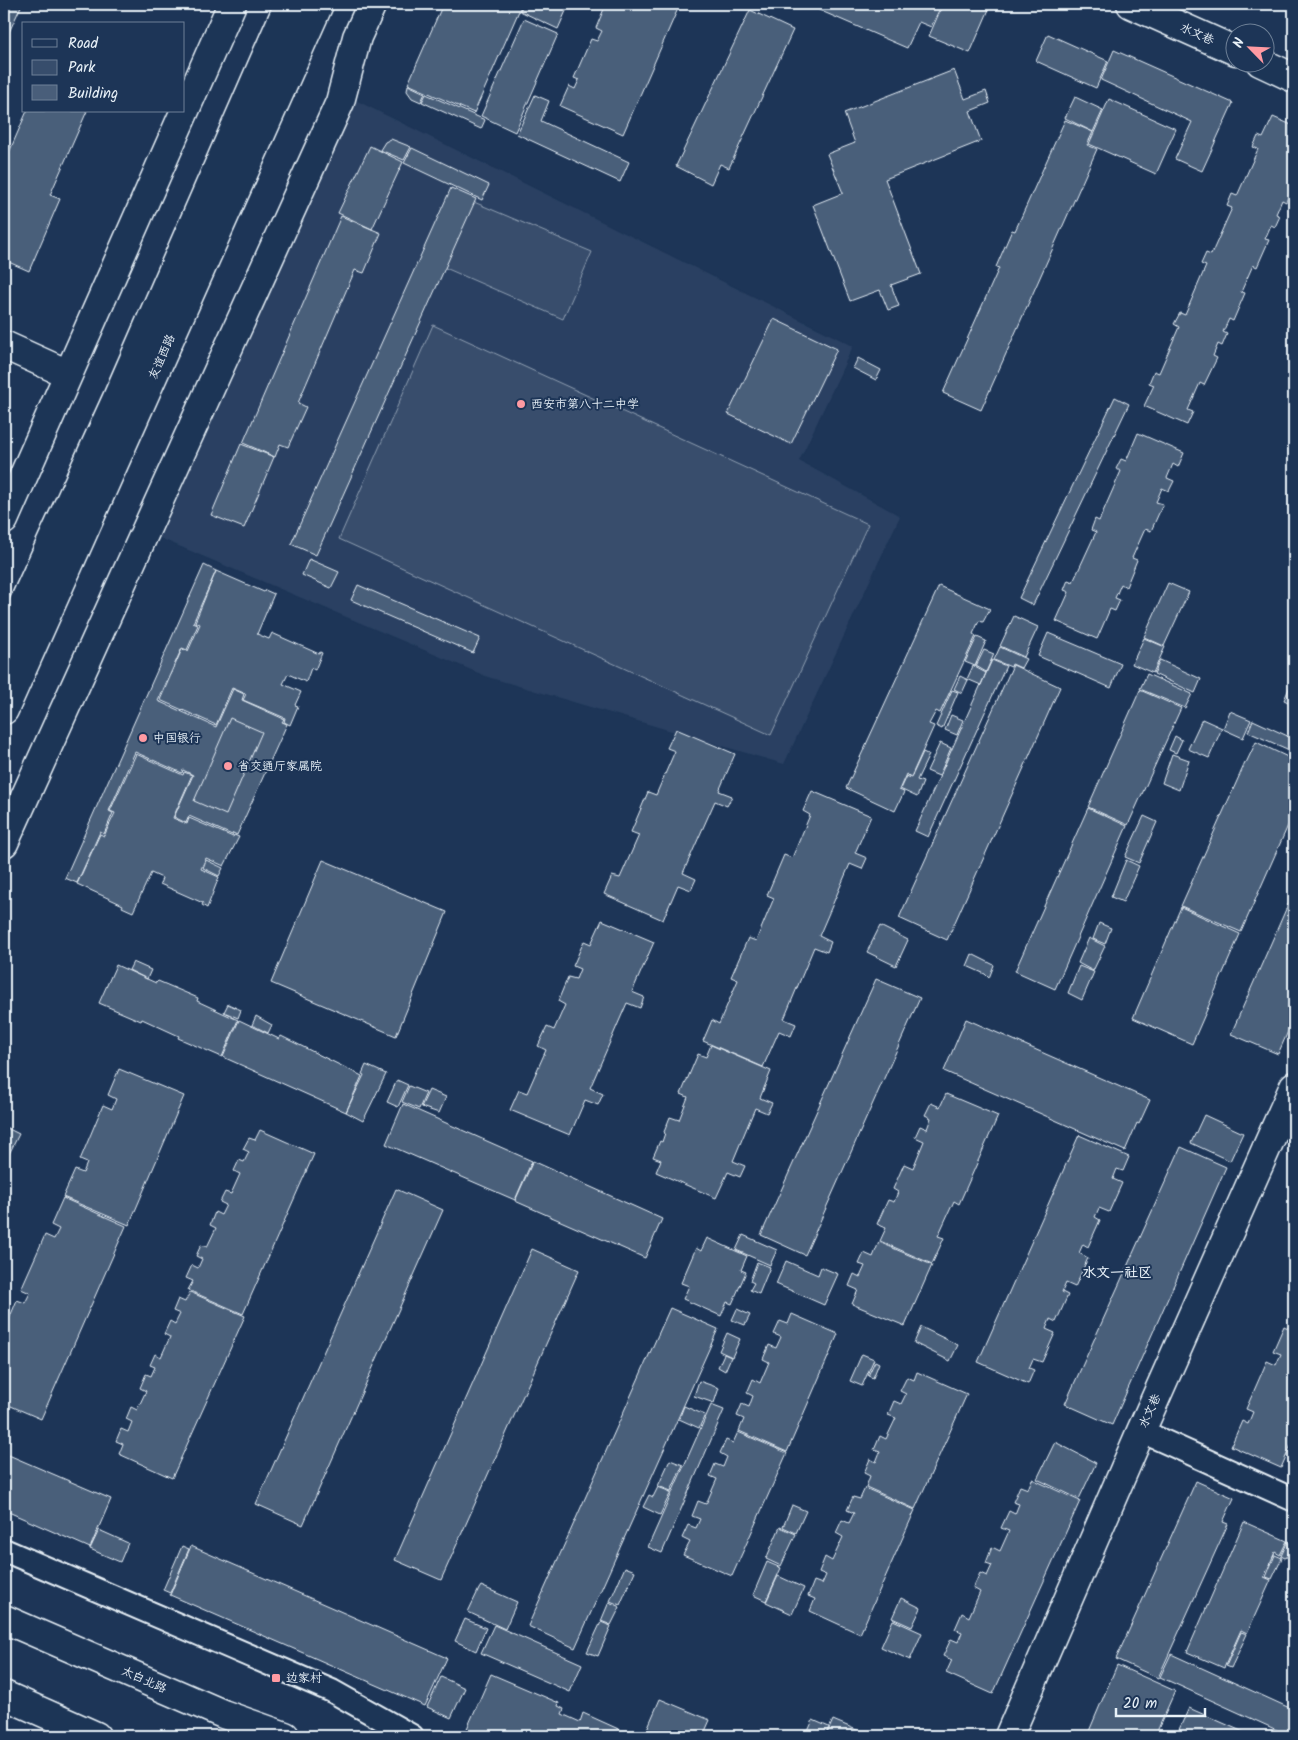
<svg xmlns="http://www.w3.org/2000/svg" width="1298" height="1740" font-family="Kalam,'LXGW WenKai TC',sans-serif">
	<rect width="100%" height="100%" fill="#1d3557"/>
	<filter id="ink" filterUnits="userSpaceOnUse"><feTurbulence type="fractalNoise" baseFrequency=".02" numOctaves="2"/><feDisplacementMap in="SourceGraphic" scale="10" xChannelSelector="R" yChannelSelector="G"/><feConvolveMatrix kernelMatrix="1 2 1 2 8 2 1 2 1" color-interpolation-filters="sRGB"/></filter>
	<g filter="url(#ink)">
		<!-- built -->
		<path fill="#2a4162" d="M349 97 853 346 799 461 900 516 784 764 488 677 160 538Z"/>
		<!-- green -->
		<path fill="#374d6c" stroke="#909fb2" d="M455 194 592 252 563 319 427 260Z
			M433 325 868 524 771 735 339 539Z"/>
		<!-- building -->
		<path fill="#495e7a" stroke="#e8f1f8" d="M4 4H22L4 43Z
			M443 4H522L474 113 408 84Z
			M523 4H569L558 29 520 11Z
			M606 4H680L623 134 560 106 569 86 575 89 579 80 574 78 591 39 597 41 602 31 596 28Z
			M805 4H942L931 27 919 22 907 48Z
			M943 4H983L990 7 970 53 929 36Z
			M750 10 793 30 729 168 720 164 711 184 676 166Z
			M524 19 558 34 515 132 481 116Z
			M1048 34 1108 61 1096 88 1036 61Z
			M1114 50 1233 103 1202 171 1175 159 1192 122 1101 80Z
			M954 70 965 99 986 91 990 103 970 111 981 141 885 179 921 274 891 285 899 306 888 310 880 290 850 301 813 205 843 193 827 154 855 143 844 113Z
			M408 85 425 93 421 102 412 98 407 91Z
			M426 94 485 120 481 129 422 102Z
			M535 95 549 101 541 121 629 162 620 182 517 134Z
			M1075 97 1103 110 1093 132 1065 118Z
			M1109 99 1176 129 1156 174 1089 144Z
			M27 111H87L50 195 60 199 29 271 4 260V164Z
			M1273 117 1294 126V183L1286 202 1282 200 1276 214 1280 216 1275 227 1271 225 1265 239 1269 240 1257 267 1253 265 1241 292 1245 293 1233 321 1229 319 1223 332 1227 334 1222 346 1218 344 1213 356 1217 358 1204 385 1200 383 1188 410 1193 412 1187 425 1144 406 1154 385 1149 383 1154 371 1159 373 1179 327 1174 324 1180 313 1185 315 1206 266 1201 264 1206 253 1211 255 1232 208 1227 206 1232 194 1237 196 1258 149 1253 147 1258 136 1263 138Z
			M1065 120 1093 132 1087 145 1097 149 981 410 943 393 999 268 996 267 1012 230 1015 231Z
			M391 139 411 147 404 160 380 150 385 142Z
			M370 146 403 162 372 229 338 213Z
			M412 148 489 185 482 200 404 163Z
			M451 188 476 199 316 555 291 544Z
			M341 216 381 233 364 273 355 270 298 403 306 407 288 447 280 444 275 457 243 443Z
			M774 319 837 349 791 444 728 414Z
			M858 358 881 370 876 380 853 368Z
			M1115 397 1129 404 1033 605 1019 598Z
			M1138 433 1184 453 1178 467 1173 464 1167 478 1174 481 1169 491 1162 488 1156 502 1163 504 1151 531 1145 529 1132 558 1137 560 1126 587 1121 584 1115 598 1120 600 1115 611 1110 609 1097 639 1056 621 1069 592 1064 590 1068 580 1073 582 1096 532 1091 530 1095 519 1099 521 1121 471 1116 469 1121 459 1126 461Z
			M241 444 274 457 244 528 211 515Z
			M309 559 339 572 331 588 302 575Z
			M204 565 216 571 193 623 198 625 187 650 182 648 158 701 216 727 233 689 244 694 242 700 284 719 282 722 287 724 237 835 233 833 232 835 189 816 186 823 174 817 193 775 183 770 182 773 135 752 109 811 113 813 104 834 100 832 77 883 65 878Z
			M216 571 264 592 265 590 274 594 257 634 269 639 272 633 319 654 320 652 322 653 315 670 311 668 306 682 288 674 283 684 301 692 295 705 298 706 290 725 284 722 285 718 243 700 246 694 232 688 216 725 160 700 182 649 188 651 200 624 195 622Z
			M1168 583 1189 592 1164 646 1144 637Z
			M358 585 480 638 473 653 351 600Z
			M939 586 990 609 983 622 979 621 973 634 976 636 940 713 936 711 929 724 934 726 911 777 906 774 899 790 904 792 895 811 846 788Z
			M1014 616 1038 627 1024 657 1000 646Z
			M1048 633 1121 664 1111 688 1038 656Z
			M977 637 986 641 975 666 965 662Z
			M1144 638 1165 647 1153 673 1132 664Z
			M1000 647 1026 659 1021 668 1012 664 1011 667 994 660Z
			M984 650 994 654 986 672 976 666Z
			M992 660 1006 666 928 837 915 831Z
			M1160 660 1201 679 1195 693 1154 674Z
			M1013 665 1060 687 947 940 899 918Z
			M973 666 986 673 981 685 967 679Z
			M1147 674 1192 694 1185 708 1140 689Z
			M960 676 968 680 962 693 954 689Z
			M1294 677V705L1284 700Z
			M952 690 958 692 942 729 936 726Z
			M1140 690 1181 708 1128 825 1088 807Z
			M1230 711 1251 720 1243 738 1223 729Z
			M951 715 963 720 957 735 945 730Z
			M230 718 262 732 226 815 194 801Z
			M1202 719 1222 728 1209 758 1188 749Z
			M1253 720 1294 739V752L1248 732Z
			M676 729 735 754 719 791 732 796 727 806 715 801 683 873 696 879 691 890 678 885 663 920 604 894 612 876 620 878 639 835 631 832 648 792 656 795 675 751 667 748Z
			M1175 736 1182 740 1176 753 1169 750Z
			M1256 742 1294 760V812L1241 932 1181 906 1245 763H1246Z
			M940 743 951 748 939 776 927 771Z
			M923 752 929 755 917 780 923 782 917 797 900 789 906 776 911 778Z
			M136 754 183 775 184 772 192 775 173 818 187 824 189 818 233 837 234 835 239 837 224 866 206 858 201 869 219 877 207 908 202 905 203 903 160 884 162 878 151 873 133 912 122 907 123 905 77 884 100 834 104 836 115 813 110 811Z
			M1172 754 1189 760 1179 790 1162 783Z
			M812 791 871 816 855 853 867 858 862 869 850 864 819 936 831 942 827 952 814 947 784 1019 796 1024 791 1036 779 1031 763 1067 703 1041 712 1020 719 1024 738 980 731 977 748 938 756 941 774 898 767 895 784 855 792 858 810 815 803 811Z
			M1088 808 1127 826 1055 989 1015 971Z
			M1144 816 1157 822 1139 863 1125 857Z
			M206 860 223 868 219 876 203 868Z
			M323 860 447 912 396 1036 271 983Z
			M1126 860 1139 866 1123 902 1111 897Z
			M1294 891V1018L1278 1054 1231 1034Z
			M1181 907 1240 934 1192 1044 1133 1018Z
			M602 920 654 942 632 992 644 997 640 1008 627 1003 590 1088 603 1094 598 1105 585 1100 570 1135 510 1110 519 1090 527 1093 546 1050 538 1046 547 1027 554 1030 565 1005 558 1001 568 977 576 979 580 969 573 966 584 941 591 944Z
			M1099 923 1111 928 1105 944 1093 939Z
			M880 926 908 940 896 966 867 952Z
			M1089 938 1105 946 1093 971 1078 963Z
			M972 954 994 965 989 978 985 974 967 966Z
			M133 962 151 970 147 979 129 970Z
			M116 965 156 983 158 981 198 998 197 1001 238 1020 222 1057 178 1038 179 1036 142 1019 141 1021 99 1003Z
			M1079 966 1094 972 1082 1000 1068 993Z
			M876 979 920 998 805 1255 761 1235Z
			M228 1004 241 1010 238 1018 224 1012Z
			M256 1016 272 1025 268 1033 252 1025Z
			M966 1019 1150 1100 1139 1124 1137 1123 1125 1151 944 1071Z
			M239 1020 279 1039 281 1036 362 1076 346 1112 223 1057Z
			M711 1045 771 1071 760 1098 772 1103 767 1113 755 1108 733 1161 745 1166 740 1177 728 1172 716 1198 656 1172 661 1160 653 1157 660 1141 662 1142 665 1133 664 1132 670 1117 679 1120 688 1097 681 1094 698 1054 706 1057Z
			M366 1065 386 1074 363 1121 346 1112 364 1075 362 1074Z
			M119 1069 184 1096 129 1225 63 1197 75 1170 83 1173 87 1163 80 1160 103 1105 112 1109 116 1099 108 1095Z
			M397 1080 408 1085 398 1107 387 1102Z
			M409 1086 426 1093 419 1109 402 1102Z
			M429 1090 446 1097 439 1113 421 1107Z
			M946 1094 998 1116 959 1204 954 1201 938 1236 944 1238 932 1264 880 1241 886 1228 877 1224 888 1200 894 1202 898 1192 893 1189 904 1164 913 1168 924 1141 915 1137 920 1126 927 1129 931 1118 925 1115 931 1103 940 1107Z
			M403 1104 532 1161 515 1200 386 1144Z
			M1204 1115 1243 1133 1230 1161 1191 1143Z
			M5 1127 19 1134 6 1160 4 1158Z
			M260 1130 314 1154 243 1314 188 1290 193 1281 186 1278 192 1265 198 1268 202 1259 196 1256 201 1245 207 1247 216 1228 210 1225 215 1212 221 1215 226 1205 220 1202 225 1192 231 1194 240 1174 234 1171 239 1160 244 1162 249 1152 243 1149 249 1138 255 1140Z
			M1079 1135 1129 1157 1123 1171 1117 1169 1113 1179 1122 1183 1109 1212 1099 1208 1095 1217 1100 1220 1088 1247 1083 1244 1079 1253 1088 1258 1075 1287 1066 1283 1062 1292 1068 1295 1056 1322 1050 1319 1046 1329 1055 1333 1042 1362 1033 1359 1029 1368 1034 1370 1028 1384 978 1362Z
			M1181 1147 1226 1167 1112 1425 1065 1404Z
			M533 1161 662 1219 645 1258 515 1201Z
			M396 1189 443 1210 303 1525 256 1504Z
			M63 1198 126 1226 41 1419 4 1403V1331L17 1300 25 1303 30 1293 21 1289 45 1235 54 1239 59 1229 51 1225Z
			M743 1235 777 1250 770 1265 736 1250Z
			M707 1238 747 1256 741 1270 746 1272 732 1304 727 1302 721 1316 683 1299 689 1286 681 1283 696 1248 701 1251Z
			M879 1242 932 1265 905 1326 852 1304 858 1290 849 1286 854 1274 860 1277 865 1266 859 1264 864 1253 873 1257Z
			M532 1249 579 1270 441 1580 395 1560Z
			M786 1261 818 1275 821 1267 838 1274 824 1305 776 1284Z
			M757 1262 770 1267 759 1294 750 1290 754 1283 750 1281Z
			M190 1292 245 1316 172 1478 119 1454 123 1444 116 1441 121 1429 128 1432 132 1422 126 1419 131 1407 137 1410 146 1391 140 1388 146 1374 151 1376 155 1367 150 1365 155 1354 161 1357 170 1337 164 1334 170 1321 175 1324 180 1314 173 1311 178 1299 185 1302Z
			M670 1308 718 1329 575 1648 528 1626Z
			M737 1309 750 1315 745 1325 732 1320Z
			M792 1314 838 1334 787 1452 739 1431 744 1419 737 1416 742 1404 749 1407 753 1396 747 1393 753 1379 760 1383 769 1362 763 1359 769 1345 776 1348 781 1337 774 1334 780 1321 788 1324Z
			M1284 1326 1294 1331V1438L1281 1468 1231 1446 1242 1421 1248 1424 1253 1412 1246 1409 1267 1361 1276 1365 1281 1354 1273 1351Z
			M921 1327 958 1345 950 1361 914 1343Z
			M727 1333 740 1339 732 1357 719 1351Z
			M724 1354 731 1357 725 1371 718 1367Z
			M862 1354 874 1359 862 1386 850 1381Z
			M875 1361 879 1363 873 1378 868 1376Z
			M917 1372 967 1394 915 1509 866 1487 870 1476 864 1473 870 1459 876 1462 880 1452 874 1450 880 1436 886 1439 896 1418 888 1415 894 1401 901 1404 906 1394 900 1391 907 1377 914 1380Z
			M699 1381 719 1388 714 1403 694 1396Z
			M711 1405 724 1410 662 1553 648 1547Z
			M684 1406 705 1415 699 1428 679 1419Z
			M738 1432 787 1453 732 1576 683 1555 690 1542 682 1538 688 1525 696 1528 700 1519 692 1516 698 1501 706 1504 717 1479 710 1476 715 1464 723 1467 727 1457 720 1453 726 1440 733 1443Z
			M1055 1442 1096 1463 1079 1499 1037 1479Z
			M4 1453 111 1499 90 1548 4 1510Z
			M670 1460 683 1465 671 1491 658 1486Z
			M1032 1479 1080 1501 993 1694 946 1673 952 1660 943 1656 951 1639 958 1642 962 1632 955 1629 962 1613 969 1617 980 1592 973 1588 980 1573 987 1576 992 1565 986 1563 992 1547 1000 1551 1009 1531 1001 1528 1009 1511 1015 1514 1019 1504 1013 1502 1020 1486 1028 1489Z
			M1196 1481 1234 1498 1223 1522 1228 1524 1158 1678 1116 1659Z
			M658 1487 671 1492 660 1515 643 1507 649 1495 653 1497Z
			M865 1488 915 1510 860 1634 810 1611 815 1599 808 1596 814 1581 822 1584 826 1575 819 1572 825 1557 832 1561 843 1537 836 1533 842 1520 849 1523 854 1513 847 1510 853 1497 860 1499Z
			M792 1505 806 1511 796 1533 783 1527Z
			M1244 1522 1287 1541 1280 1555 1275 1552 1264 1577 1271 1580 1247 1633 1241 1630 1224 1668 1187 1652Z
			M780 1527 796 1534 781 1566 766 1559Z
			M99 1530 128 1543 120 1562 90 1549Z
			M1288 1541 1293 1543 1287 1557 1285 1558 1281 1556Z
			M182 1546 189 1549 170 1593 163 1590Z
			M191 1546 447 1658 425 1706 170 1595Z
			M1275 1555 1282 1558 1272 1579 1266 1577Z
			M767 1562 781 1568 766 1601 753 1595Z
			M625 1567 635 1571 620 1605 610 1601Z
			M778 1576 804 1588 792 1614 766 1602Z
			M481 1586 517 1602 505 1629 468 1612 479 1589Z
			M901 1598 921 1608 912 1627 892 1618Z
			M609 1602 620 1607 611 1625 601 1621Z
			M465 1619 486 1628 476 1651 455 1641Z
			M893 1620 922 1633 910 1660 881 1647Z
			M601 1622 611 1626 598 1656 587 1652Z
			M494 1625 582 1664 570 1692 481 1653Z
			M1241 1632 1247 1634 1231 1668 1226 1666Z
			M1171 1654 1294 1710V1736H1290L1160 1677Z
			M1117 1665 1175 1691 1155 1736H1087Z
			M491 1674 559 1703 558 1706 564 1709 562 1714 580 1722 583 1713 625 1732 623 1736H469L470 1735 465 1733Z
			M441 1677 465 1688 451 1718 427 1707Z
			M660 1699 710 1720 703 1736H644Z
			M1189 1708 1248 1734 1247 1736H1176Z
			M813 1720 829 1727 825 1736H806Z
			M833 1720 859 1731 857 1736H826Z"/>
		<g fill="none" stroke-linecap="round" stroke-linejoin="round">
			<defs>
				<path id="street" d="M1141 1431 1294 1500
					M4 1550 332 1691 412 1736"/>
				<path id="secondary" d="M1131 4 1236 51
					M1260 62 1294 78
					M4 345 68 374
					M4 520 232 4
					M4 646 117 398 289 4
					M4 710 319 4
					M4 843 340 102 357 37 372 4
					M1009 1736 1141 1431 1294 1086"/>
				<path id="primary" d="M4 1619 223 1714 285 1736
					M4 1695 96 1736"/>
			</defs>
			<!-- street casing -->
			<use href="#street" stroke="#e8f1f8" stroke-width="26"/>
			<!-- secondary casing -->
			<use href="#secondary" stroke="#e8f1f8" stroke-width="31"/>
			<!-- primary casing -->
			<use href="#primary" stroke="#e8f1f8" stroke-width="31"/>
			<!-- street -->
			<use href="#street" stroke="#1d3557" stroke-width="22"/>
			<!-- secondary -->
			<use href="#secondary" stroke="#1d3557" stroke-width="28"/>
			<!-- primary -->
			<use href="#primary" stroke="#1d3557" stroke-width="28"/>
		</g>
	</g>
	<!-- markers -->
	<g fill="#ff9aa2" stroke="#1d3557" stroke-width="2">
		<circle cx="521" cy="404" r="5"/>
		<circle cx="143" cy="738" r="5"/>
		<circle cx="228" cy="766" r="5"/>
		<rect x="271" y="1673" width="10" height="10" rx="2.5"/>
	</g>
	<g text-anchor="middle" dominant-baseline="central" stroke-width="4" stroke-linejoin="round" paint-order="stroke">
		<!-- street labels -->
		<g font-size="12" fill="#e8f1f8" stroke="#1d3557">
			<text transform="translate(1197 34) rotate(24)">水文巷</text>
			<text transform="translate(162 357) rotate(-66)">友谊西路</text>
			<text transform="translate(1150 1411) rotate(-66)">水文巷</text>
			<text transform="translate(144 1680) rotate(24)">太白北路</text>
		</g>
		<!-- poi labels -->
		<g font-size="12" fill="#e8f1f8" stroke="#1d3557" text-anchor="start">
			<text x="531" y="404">西安市第八十二中学</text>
			<text x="153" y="738">中国银行</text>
			<text x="238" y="766">省交通厅家属院</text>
			<text x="286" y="1678">边家村</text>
		</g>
		<!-- neighbourhood labels -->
		<g font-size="14" font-weight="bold" fill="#e8f1f8" stroke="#1d3557">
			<text x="1117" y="1273">水文一社区</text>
		</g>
	</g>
	<!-- margin -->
	<rect width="1298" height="1740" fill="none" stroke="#1d3557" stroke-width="20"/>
	<rect x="10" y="10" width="1278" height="1720" fill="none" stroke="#e8f1f8" stroke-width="2" filter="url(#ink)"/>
	<!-- legend -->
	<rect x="22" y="22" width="162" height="90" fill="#1d3557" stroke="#6e8097"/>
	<rect x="32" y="39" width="25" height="8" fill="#1d3557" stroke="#6e8097"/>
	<text x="68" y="48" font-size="15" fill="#e8f1f8">Road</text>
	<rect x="32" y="60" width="25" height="15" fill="#374d6c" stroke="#6e8097"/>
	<text x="68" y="72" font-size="15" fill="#e8f1f8">Park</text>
	<rect x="32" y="85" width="25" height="15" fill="#495e7a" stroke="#6e8097"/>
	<text x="68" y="98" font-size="15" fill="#e8f1f8">Building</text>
	<!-- north arrow -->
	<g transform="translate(1250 48) rotate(294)"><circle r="24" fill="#1d3557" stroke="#6e8097"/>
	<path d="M0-4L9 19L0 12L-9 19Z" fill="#ff9aa2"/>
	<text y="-8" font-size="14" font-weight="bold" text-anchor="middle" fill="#e8f1f8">N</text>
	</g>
	<!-- scale -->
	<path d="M1116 1708v8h89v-8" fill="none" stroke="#e8f1f8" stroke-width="2.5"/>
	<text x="1123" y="1708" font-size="15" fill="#e8f1f8" stroke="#1d3557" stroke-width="4" paint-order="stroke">20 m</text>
</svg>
